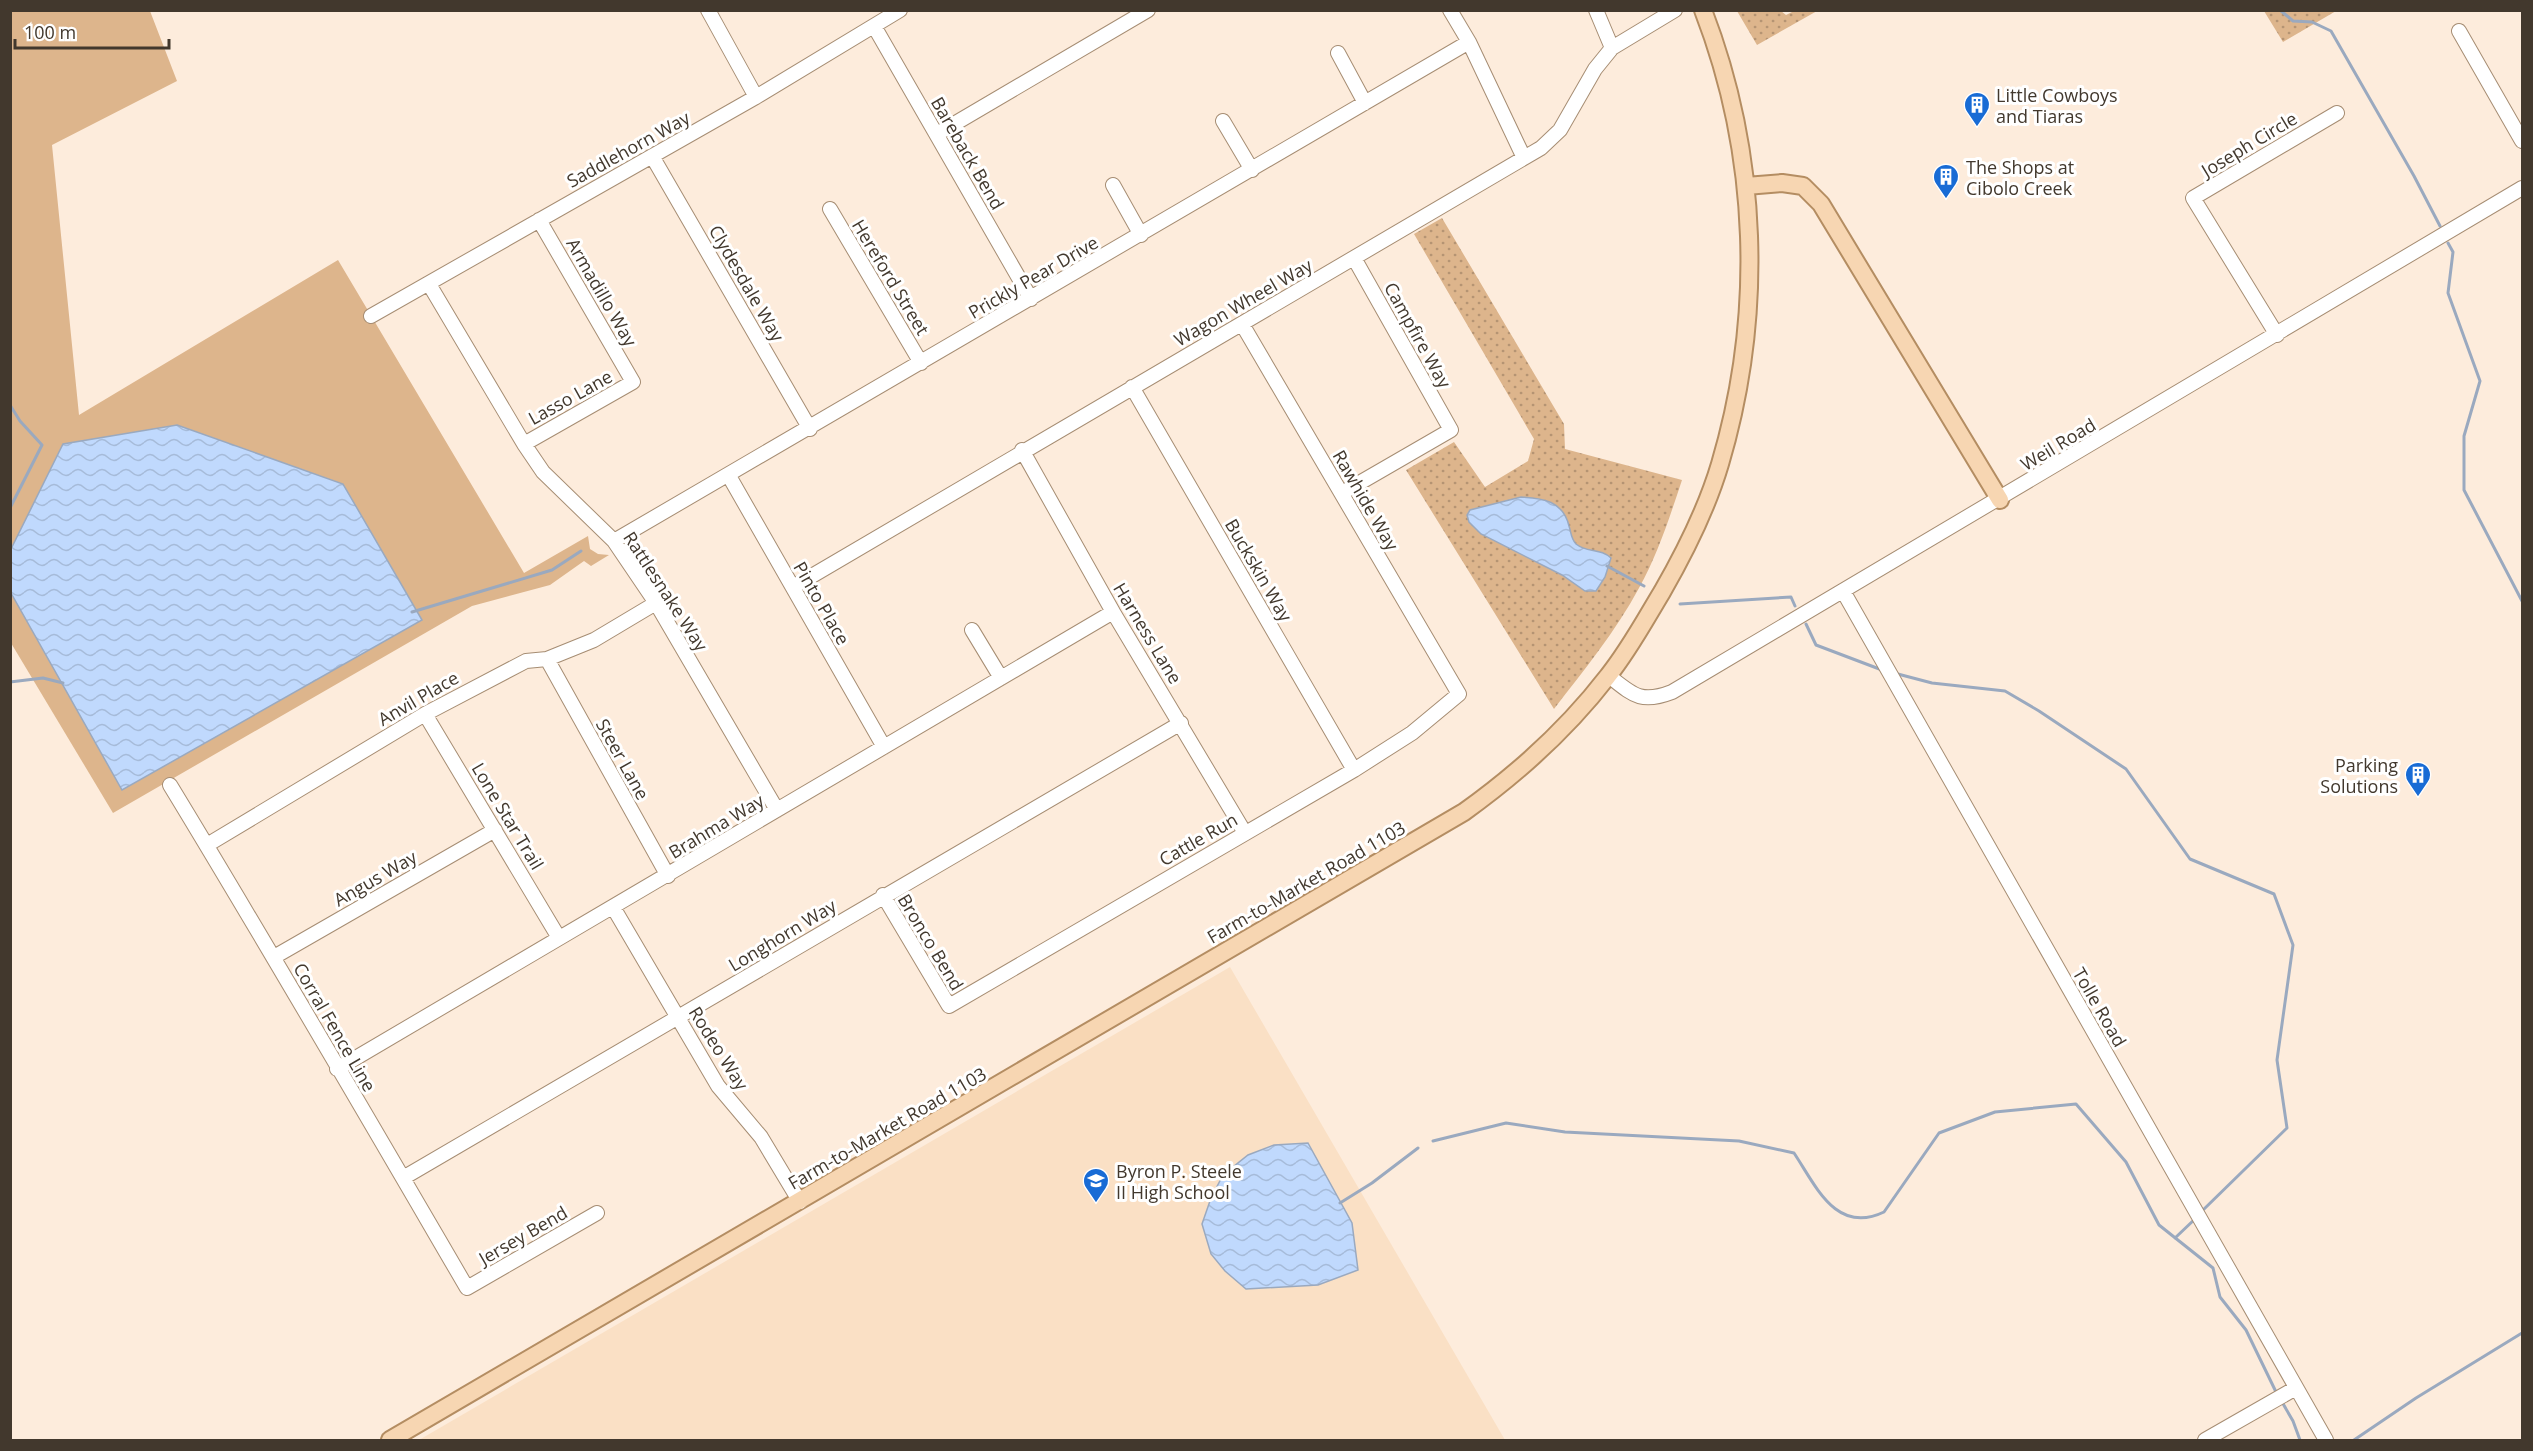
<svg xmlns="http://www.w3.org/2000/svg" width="2533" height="1451" font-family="'Open Sans',sans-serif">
	<defs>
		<pattern id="park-dots" width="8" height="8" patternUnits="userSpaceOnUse" patternTransform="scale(1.5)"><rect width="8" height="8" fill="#ddb58c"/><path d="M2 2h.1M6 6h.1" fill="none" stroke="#b59473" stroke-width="1.8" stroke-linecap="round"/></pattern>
		<pattern id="water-waves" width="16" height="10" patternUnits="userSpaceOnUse" patternTransform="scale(1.5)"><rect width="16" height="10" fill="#c0d9fd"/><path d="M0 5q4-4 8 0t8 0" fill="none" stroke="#a6bbd9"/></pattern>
	</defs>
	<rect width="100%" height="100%" fill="#fdecdc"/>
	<!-- built -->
	<path fill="#fae0c5" d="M1230 967 1505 1440H419Z"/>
	<!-- green -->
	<path fill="#ddb58c" d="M11 11H150L177 81 52 145 79 415 338 260 524 573 588 536 590 549 598 554 609 555 591 566 584 561 550 585 472 606 113 813 11 643Z"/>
	<!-- park -->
	<path fill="url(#park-dots)" d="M1737 11H1781L1786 15 1794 11H1817L1757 45Z
		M2264 11H2336L2283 42Z
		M1442 218 1564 424 1565 449 1682 480C1670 516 1658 554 1639 588 1616 631 1584 670 1554 709L1406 470 1454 442 1485 487 1528 461 1534 439 1414 234Z"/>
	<!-- water -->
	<path fill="url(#water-waves)" stroke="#9aa9bf" stroke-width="1.5" d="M177 425 343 484 422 620 122 790 11 593V549L63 444Z
		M1521 497C1543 498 1563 501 1569 526 1571 532 1571 539 1576 544 1587 553 1601 548 1611 558L1605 577 1596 591H1585L1562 575 1481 534 1469 522 1467 515 1470 510Z
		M1308 1143 1352 1223 1358 1270 1318 1285 1246 1289 1225 1271 1211 1254 1202 1224 1211 1198 1223 1175 1248 1155 1274 1145Z"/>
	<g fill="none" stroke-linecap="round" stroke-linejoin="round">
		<!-- stream -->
		<path stroke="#9aa9bf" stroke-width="3" d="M2280 10 2293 21 2312 22 2331 31 2414 176 2440 226
			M2448 243 2453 252 2448 293 2480 381 2464 436V490L2522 601
			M10 405 20 421 42 445 10 508
			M1607 566 1644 586
			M1680 604 1791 597 1795 606
			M412 612 552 570 581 551
			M1806 624 1816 645 1882 670
			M1894 673 1932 683 2005 691 2039 711 2126 769 2190 859 2274 894 2293 945 2277 1060 2287 1128 2202 1211
			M10 682 43 678 63 683
			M1433 1141 1506 1123 1565 1132 1739 1141 1794 1153C1816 1186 1836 1235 1884 1212L1939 1133 1995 1112 2076 1104 2126 1162 2159 1225 2213 1268 2220 1297 2246 1330 2277 1394
			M1340 1203 1372 1183 1418 1148
			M2175 1238 2196 1218
			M2282 1402 2293 1421 2300 1440
			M2354 1440 2416 1398 2522 1333"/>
		<defs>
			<path id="minor" d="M708 10 756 97
				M1450 10 1469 42 1524 158
				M1596 10 1612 48
				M874 26 1031 299
				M2459 31 2522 141
				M1338 53 1365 103
				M1223 121 1252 170
				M937 134 1148 10
				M652 156 810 429
				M1113 185 1141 235
				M830 209 921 363
				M429 284 524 444 543 472 614 541 656 603 777 810
				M371 316 756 97 900 10
				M2277 335 2193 198 2337 113
				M1132 387 1354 770
				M524 444 633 382 539 220
				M1022 450 1113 612 1245 833
				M729 476 884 747
				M1342 493 1451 430 1354 258
				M614 541 1469 42
				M793 587 1541 148 1560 130 1595 69 1612 48 1675 10
				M1843 591 2326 1440
				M972 630 1001 678
				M547 659 668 876
				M1609 676C1633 695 1641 704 1672 692L2522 188
				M425 714 559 938
				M170 785C271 951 369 1120 467 1288L597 1213
				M207 845 425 714 526 661 547 659 594 640 656 603
				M883 895 949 1006 1354 770 1412 733 1459 694 1242 324
				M613 907 718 1086 761 1137 800 1202
				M274 957 495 830
				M337 1069 1113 612
				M403 1178 1181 723
				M2205 1440 2296 1388"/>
			<path id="major" d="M1746 186 1782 183 1803 186 1821 204 2000 500
				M390 1440 1464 812C1517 774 1568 728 1608 676 1629 650 1645 620 1662 592 1685 552 1707 508 1720 464 1764 316 1759 155 1703 10"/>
		</defs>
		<!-- minor casing -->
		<use href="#minor" stroke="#a68d73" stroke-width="16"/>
		<!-- major casing -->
		<use href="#major" stroke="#b48d62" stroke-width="20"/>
		<!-- minor -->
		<use href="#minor" stroke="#fff" stroke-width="14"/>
		<!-- major -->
		<use href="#major" stroke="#f7d6b2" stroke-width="16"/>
	</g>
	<!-- icons -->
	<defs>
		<symbol id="building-pin" viewBox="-11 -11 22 30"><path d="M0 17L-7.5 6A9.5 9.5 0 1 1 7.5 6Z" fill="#186bd5" stroke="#fff"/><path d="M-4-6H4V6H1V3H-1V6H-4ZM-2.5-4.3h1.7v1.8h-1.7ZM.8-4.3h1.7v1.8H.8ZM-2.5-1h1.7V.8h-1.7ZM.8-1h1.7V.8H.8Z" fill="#fff"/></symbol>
		<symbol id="school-pin" viewBox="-11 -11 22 30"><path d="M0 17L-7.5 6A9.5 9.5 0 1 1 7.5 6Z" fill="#186bd5" stroke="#fff"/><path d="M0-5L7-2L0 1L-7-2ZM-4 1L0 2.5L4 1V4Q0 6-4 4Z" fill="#fff"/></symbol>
	</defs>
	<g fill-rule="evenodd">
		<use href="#building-pin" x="1962" y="90" width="30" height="40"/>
		<use href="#building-pin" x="1931" y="162" width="30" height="40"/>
		<use href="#building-pin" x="2403" y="760" width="30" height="40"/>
		<use href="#school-pin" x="1081" y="1166" width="30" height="40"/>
	</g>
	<g text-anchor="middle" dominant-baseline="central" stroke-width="6" stroke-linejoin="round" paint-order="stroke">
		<!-- poi labels -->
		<g font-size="18" fill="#42382d" stroke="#fff" text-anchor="start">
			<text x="1996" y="95">Little Cowboys<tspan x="1996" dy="21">and Tiaras</tspan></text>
			<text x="1966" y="167">The Shops at<tspan x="1966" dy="21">Cibolo Creek</tspan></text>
			<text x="2398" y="765" text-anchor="end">Parking<tspan x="2398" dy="21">Solutions</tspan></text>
			<text x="1116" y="1171">Byron P. Steele<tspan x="1116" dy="21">II High School</tspan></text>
		</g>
		<!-- street labels -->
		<g font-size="18" fill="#42382d" stroke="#fff">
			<text transform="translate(2249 144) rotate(-31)">Joseph Circle</text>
			<text transform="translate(628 149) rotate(-29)">Saddlehorn Way</text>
			<text transform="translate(968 153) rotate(60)">Bareback Bend</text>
			<text transform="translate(891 277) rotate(59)">Hereford Street</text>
			<text transform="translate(1033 277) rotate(-30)">Prickly Pear Drive</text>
			<text transform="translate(747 283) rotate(60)">Clydesdale Way</text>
			<text transform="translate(602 292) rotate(60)">Armadillo Way</text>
			<text transform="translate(1243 302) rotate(-30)">Wagon Wheel Way</text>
			<text transform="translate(1418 335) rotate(61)">Campfire Way</text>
			<text transform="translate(570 397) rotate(-29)">Lasso Lane</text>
			<text transform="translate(2058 444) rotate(-31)">Weil Road</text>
			<text transform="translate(1366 500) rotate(60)">Rawhide Way</text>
			<text transform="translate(1259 570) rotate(60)">Buckskin Way</text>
			<text transform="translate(666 591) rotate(57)">Rattlesnake Way</text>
			<text transform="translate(822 603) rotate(60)">Pinto Place</text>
			<text transform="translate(1148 633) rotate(59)">Harness Lane</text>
			<text transform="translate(418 698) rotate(-30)">Anvil Place</text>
			<text transform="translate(623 759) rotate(61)">Steer Lane</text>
			<text transform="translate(508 816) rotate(59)">Lone Star Trail</text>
			<text transform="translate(716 826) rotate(-31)">Brahma Way</text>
			<text transform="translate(1198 839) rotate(-30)">Cattle Run</text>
			<text transform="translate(375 878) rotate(-30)">Angus Way</text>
			<text transform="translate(1306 882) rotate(-30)">Farm-to-Market Road 1103</text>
			<text transform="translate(782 935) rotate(-31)">Longhorn Way</text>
			<text transform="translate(931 942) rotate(59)">Bronco Bend</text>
			<text transform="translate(2100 1007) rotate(60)">Tolle Road</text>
			<text transform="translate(335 1027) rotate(60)">Corral Fence Line</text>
			<text transform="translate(719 1048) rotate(58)">Rodeo Way</text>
			<text transform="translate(887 1128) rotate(-30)">Farm-to-Market Road 1103</text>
			<text transform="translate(523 1235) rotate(-30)">Jersey Bend</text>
		</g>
	</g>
	<!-- border -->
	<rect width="2533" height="1451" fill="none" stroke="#42382d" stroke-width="24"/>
	<!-- scale -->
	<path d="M15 39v9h154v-9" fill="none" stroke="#42382d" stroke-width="3"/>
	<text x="24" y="39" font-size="18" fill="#42382d" stroke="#ffffff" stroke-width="4.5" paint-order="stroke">100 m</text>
</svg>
